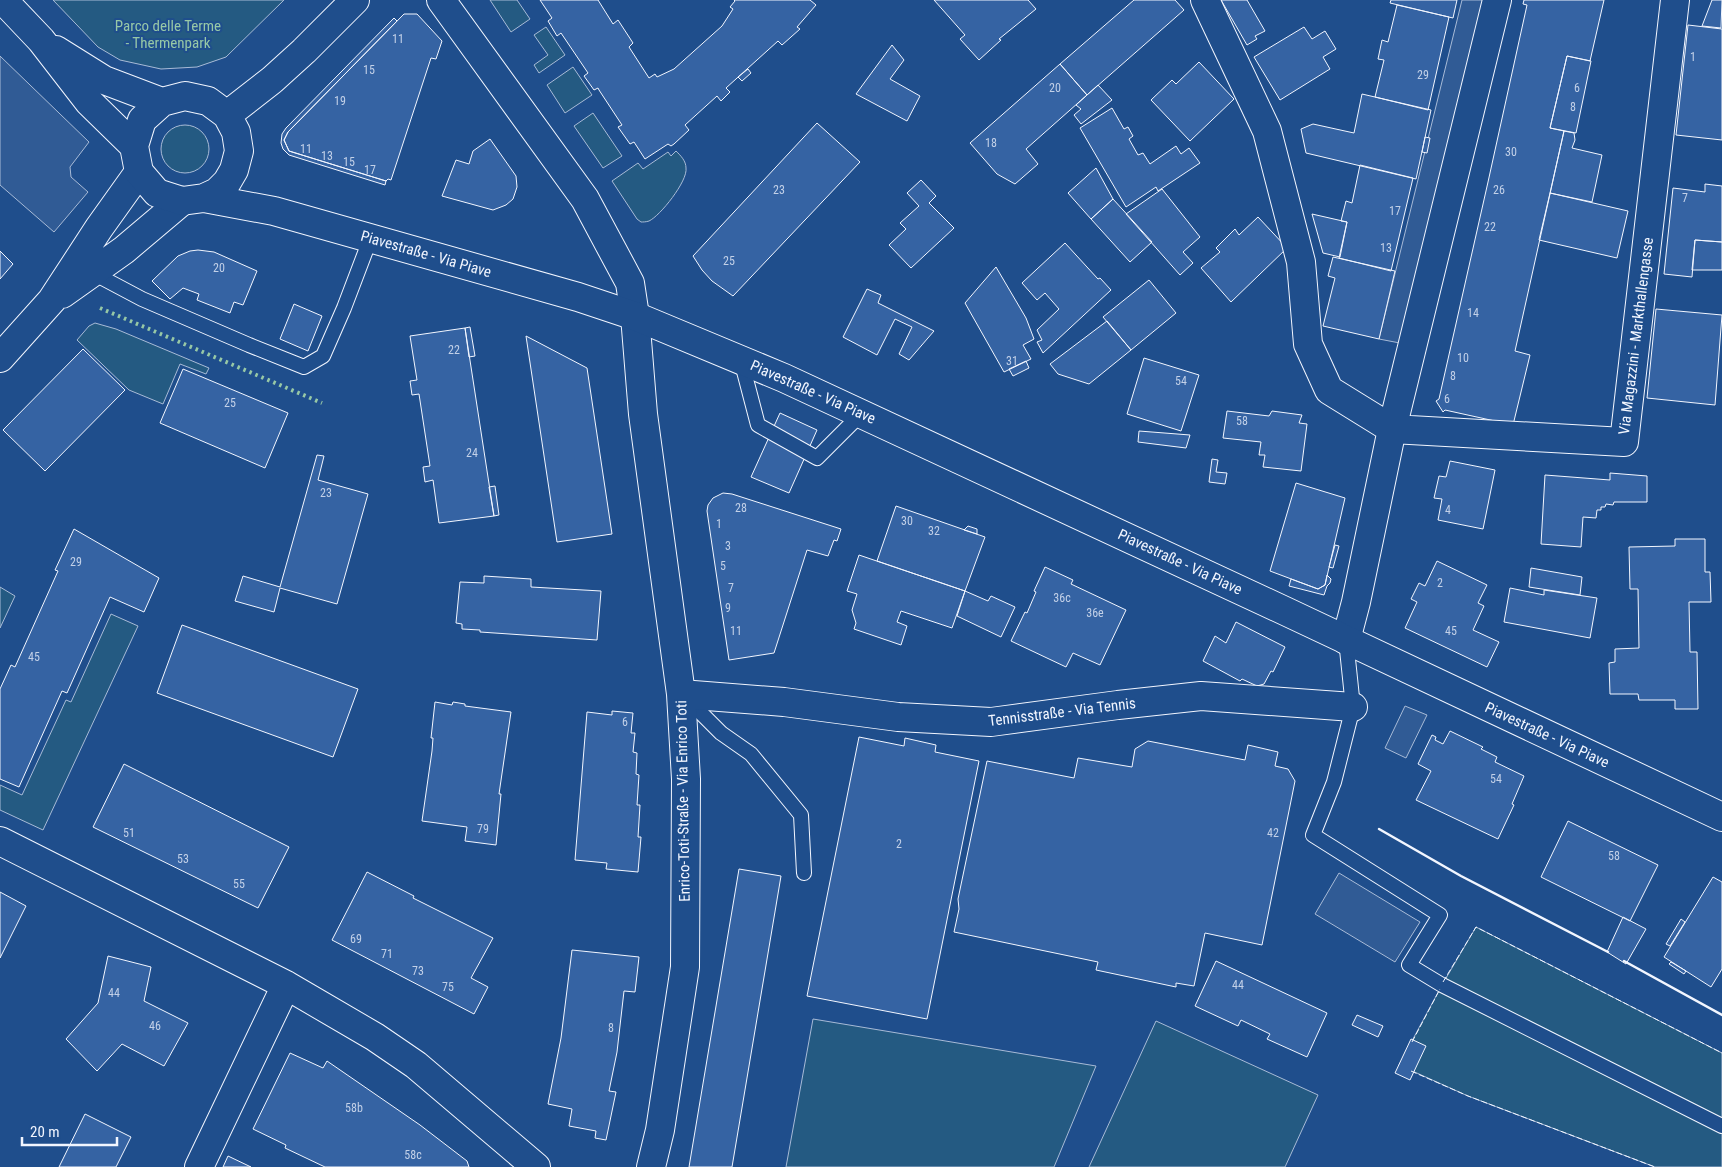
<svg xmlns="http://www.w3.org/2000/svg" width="1722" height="1167" font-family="'Roboto Condensed',sans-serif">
	<rect width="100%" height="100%" fill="#1f4e8c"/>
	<!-- green -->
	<path fill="#245a82" stroke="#a8bbd7" d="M53 0H284L226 57 197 67 161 69 120 60 98 47Z
		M490 0H517L530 19 511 32Z
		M546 27 565 55 539 73 534 65 548 55 534 35Z
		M573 67 592 95 565 113 547 85Z
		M593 113 622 156 603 168 574 126Z
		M161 149a24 24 0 1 1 48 0a24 24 0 1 1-48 0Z
		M676 151C681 156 686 161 686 168 688 181 660 216 649 221 646 222 643 222 641 222L637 219 612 181 638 163 643 169 668 152 671 156Z
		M95 323 116 329 209 368 206 374 180 364 163 404 129 390 77 340 89 326Z
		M0 587 15 596 0 628Z
		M111 614 138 626 43 830 0 810V785L22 795 66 700 71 702Z
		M1476 927 1722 1053V1167H1655L1468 1096 1399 1065 1442 985Z
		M813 1019 1096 1066 1054 1167H786Z
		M1156 1021 1318 1095 1285 1167H1089Z"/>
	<!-- parking -->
	<path fill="#305b95" stroke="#a8bbd7" d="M1462 0H1487L1405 344 1379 339Z
		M0 56 89 142 70 167 71 177 88 192 54 232 0 185Z
		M1405 706 1427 715 1406 758 1385 748Z
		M1339 873 1420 922 1395 962 1315 914Z"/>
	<!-- building -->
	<path fill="#3563a3" stroke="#f2f6ff" d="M540 0H598L613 24 618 20 633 43 629 47 649 78 655 74 657 77 674 69 722 26 733 9 730 7 735 1 734 0H810L816 5 797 27 800 29 782 45 778 41 726 88 730 92 721 101 717 96 685 125 689 130 674 144 671 146 668 144 645 159 634 142 630 144 618 127 622 125 599 90 598 88 594 90 584 76 588 73 561 33 557 36 548 21 552 18Z
		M934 0H1028L1036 9 999 39 1001 40 979 60 960 39 965 35Z
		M1134 0H1175L1184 10 1087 95 1060 64Z
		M1221 0H1247L1265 31 1255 36 1257 39 1247 45Z
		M1391 0H1457L1453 18 1390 3Z
		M1524 0H1604L1590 61 1567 56 1550 128 1564 131 1515 351 1530 355 1513 425 1445 410 1443 412 1436 401 1439 399 1488 182 1527 5 1523 4Z
		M1712 0H1722L1721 28 1702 26Z
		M1397 5 1449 17 1428 110 1375 97 1384 60 1378 59 1382 40 1388 42Z
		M404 14H417L442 41 436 59 431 58 391 180 388 179 386 181 289 151 284 140 288 132Z
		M394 18 397 21 288 132 284 140 289 151 386 181 385 185 289 155 283 149 281 143 282 134 286 128Z
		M1688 25 1722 29V140L1676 135Z
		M1304 27 1312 39 1325 31 1336 49 1323 57 1330 69 1280 100 1254 57Z
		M892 45 904 60 890 79 920 96 907 121 856 94Z
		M1567 56 1591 61 1576 133 1550 128Z
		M1199 62 1234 99 1190 141 1151 100 1172 80 1176 84Z
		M1060 64 1087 95 1026 149 1038 164 1015 184 997 174 970 143Z
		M748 69 751 73 742 81 738 77Z
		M1098 85 1112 100 1081 124 1074 115 1081 109 1076 105Z
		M1362 94 1431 110 1416 179 1306 153 1301 129 1313 124 1354 133Z
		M1112 108 1124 129 1128 127 1133 136 1129 139 1138 155 1143 153 1150 164 1176 146 1181 154 1189 148 1200 163 1158 191 1156 187 1126 207 1080 128Z
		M817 123 860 162 733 296 712 281 702 270 693 256Z
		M1564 131 1574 133 1575 140 1572 148 1602 155 1592 202 1550 193Z
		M1425 137 1430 138 1427 153 1422 152Z
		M490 139 516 176 517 187 513 199 506 205 493 210 442 196 456 160 469 164 473 151Z
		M1360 165 1413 178 1391 271 1339 258 1347 222 1341 221 1346 201 1352 203Z
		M1096 168 1113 199 1091 219 1068 193Z
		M921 180 936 196 929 203 954 228 911 268 889 245 906 229 900 223 919 206 907 193Z
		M1705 184 1722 186V242L1695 240 1692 277 1664 274 1673 188 1705 192Z
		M1162 189 1200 237 1183 252 1193 263 1180 275 1126 214Z
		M1550 193 1628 211 1617 258 1539 240Z
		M1113 199 1152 242 1130 262 1091 219Z
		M1312 214 1347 222 1340 257 1323 253Z
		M1258 217 1287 248 1231 302 1201 268 1220 252 1216 248 1235 229 1239 235Z
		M1695 240 1722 242V270H1692Z
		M1065 243 1098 279 1100 278 1111 290 1043 353 1037 342 1042 340 1037 330 1059 309 1045 293 1037 300 1022 283Z
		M198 250 214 252 257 271 243 305 234 302 230 313 197 300 199 294 183 288 170 299 152 281 178 256 190 251Z
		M0 251 13 264 0 279Z
		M1333 257 1395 271 1379 339 1323 326 1335 278 1328 276Z
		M996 267 1026 318 1034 339 1023 345 1031 359 1004 372 965 303Z
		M1149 280 1176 313 1131 350 1103 317Z
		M867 289 881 295 878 303 934 331 909 360 899 354 912 327 895 319 877 355 843 337Z
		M294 304 322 316 308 351 280 339Z
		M1656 309 1722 315 1715 405 1647 398Z
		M1107 321 1131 350 1089 384 1058 374 1050 364Z
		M470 327 475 356 469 357 465 328Z
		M465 328 494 516 439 523 433 480 425 482 423 467 430 466 419 394 412 395 410 381 417 380 410 336Z
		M526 336 587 368 612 534 557 542Z
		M83 349 125 390 45 471 3 430Z
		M1144 358 1199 375 1181 431 1127 414Z
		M1026 361 1029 368 1013 376 1009 369Z
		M183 369 288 413 265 468 160 423Z
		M1227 411 1269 416 1272 411 1302 415 1299 423 1307 424 1301 471 1263 467 1265 455H1259L1261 442 1223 438Z
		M780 413 817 430 789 493 751 477Z
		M1139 431 1190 435 1186 448 1138 442Z
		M317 455 324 456 318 480 368 494 337 604 280 588 274 612 235 601 243 576 280 587Z
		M1212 459 1218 460 1216 472 1227 473 1225 484 1209 482Z
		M1450 461 1495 470 1483 529 1438 520 1442 499 1434 498 1439 476 1446 477Z
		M1610 473 1647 476V502H1614L1613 505 1606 504 1605 507H1601V510H1597L1596 518 1583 517 1581 547 1541 544 1545 475 1610 480Z
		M1296 483 1345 498 1325 585 1318 589 1270 571Z
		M495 486 499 515 494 516 489 487Z
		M723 493 732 494 841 529 837 541 834 540 828 556 807 550 774 653 729 660 707 511 708 505 713 498Z
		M896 506 985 537 965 591 877 561Z
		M968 526 977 529V534L964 530Z
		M74 529 159 578 144 612 110 597 67 693 62 691 19 787 0 779V689L11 665 15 667 58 571 55 570Z
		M1675 539H1705V572H1710L1711 602H1689L1690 652H1697L1698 709H1675V700H1639L1638 694H1610L1609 663 1615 662V649L1639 648 1638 589H1630L1629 547 1675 546Z
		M1335 545 1339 546 1333 568 1329 567Z
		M859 555 965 591 952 628 901 611 897 622 907 626 901 645 854 629 856 623 852 610 857 594 847 591Z
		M1437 561 1487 585 1478 603 1484 606 1473 630 1499 642 1487 667 1405 628 1417 602 1411 599 1419 583 1425 586Z
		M1045 567 1073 580 1071 584 1126 610 1100 665 1073 653 1066 667 1011 641 1025 612 1027 613 1036 592 1034 591Z
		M1531 568 1582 577 1580 595 1529 587Z
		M1327 575 1331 579 1330 583 1327 586 1324 595 1289 586 1291 579 1318 589 1325 585Z
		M484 576 531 579V587L601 591 597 640 480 632V630L462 629V624L456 623 460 582 484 583Z
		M1510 588 1544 595V590L1597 598 1590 638 1504 622Z
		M965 591 988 601 991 596 1015 607 1001 637 957 616Z
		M1236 622 1285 647 1273 672 1271 671 1264 684 1257 686 1242 679 1240 681 1203 661 1215 636 1226 643Z
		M182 625 358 689 333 757 157 693Z
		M435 702 452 705 453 702 465 704V706L511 712 499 794H501L496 845 465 841 467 827 422 821 432 751 433 738H431Z
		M612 711 633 713 631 733H635L633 752 637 753 636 774 639 775 637 805H640L638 837H641L638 872 606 869 607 863 575 860 587 712 612 715Z
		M1450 731 1483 747 1481 749 1497 757 1495 762 1524 776 1512 804 1514 805 1498 839 1416 800 1431 771 1418 764 1432 735 1436 737 1435 740 1443 744Z
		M859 737 904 746 905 738 936 745 935 752 979 761 927 1019 807 996Z
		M1148 741 1245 760 1248 745 1278 752 1275 766 1288 769 1295 781 1262 945 1205 933 1194 986 1176 983V987L1096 970 1098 962 954 932 959 909 958 899 987 761 1074 778 1078 758 1132 767 1135 749Z
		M124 764 289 847 258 908 93 827Z
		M1568 821 1658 865 1630 921 1541 877Z
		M739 869 781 876 732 1167H689Z
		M367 872 414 896 413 898 493 938 471 978 488 987 474 1014 332 940Z
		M1713 877 1722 882V969L1711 987 1664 957Z
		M0 892 26 906 0 958Z
		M1623 917 1646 929 1626 964 1607 952Z
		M1681 919 1685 922 1670 946 1666 944Z
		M572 950 639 957 635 992 624 991 617 1052 609 1091 616 1092 606 1140 595 1138 596 1131 569 1126 572 1109 548 1104 561 1038Z
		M108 956 151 967 144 1001 188 1023 164 1066 122 1044 97 1071 66 1039 98 1003Z
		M1216 961 1327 1013 1307 1057 1267 1039 1270 1034 1241 1020 1238 1026 1195 1006Z
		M1671 962 1686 971 1684 974 1669 964Z
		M1357 1015 1383 1026 1378 1037 1352 1025Z
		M1411 1039 1426 1046 1410 1080 1395 1073Z
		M290 1053 323 1068 327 1061 420 1125 467 1161 469 1167H325L285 1148 286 1145 253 1129Z
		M85 1114 131 1137 116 1167H59Z
		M228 1156 251 1167H223Z"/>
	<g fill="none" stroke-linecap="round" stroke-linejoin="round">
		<defs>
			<path id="service" d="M93 273 142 299 249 345 304 367 323 356 344 308 371 237
				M741 360 758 425 817 458 861 414
				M1346 640 1353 707 1334 782 1313 835 1440 915 1409 965 1442 985 1722 1126
				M684 696 721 733 751 754 801 815 804 873"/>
			<path id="minor" d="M441 0 585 199 630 283 635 316 643 414 681 694 686 779 685 967 660 1130 651 1167
				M1205 0 1267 131 1301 262 1308 344 1329 390 1392 429 1624 442 1675 0
				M1346 640 1356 602 1392 429 1497 0
				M681 694 784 702 898 717 991 722 1118 705 1201 696 1353 707
				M0 841 286 985 375 1037 416 1065 536 1167
				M199 1167 286 985"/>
			<path id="tertiary" d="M62 294 124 250 182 201
				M0 358 52 300 99 228 139 172"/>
			<path id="primary" d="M3 0 41 40 89 102 134 146
				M56 50 104 80 162 102
				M227 115 272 80 304 51 355 0
				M204 198 217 192 227 182 234 170 239 151 236 132 227 115 208 101 185 96 162 102 142 120 134 146 139 172 157 193 182 201 204 198 274 211 578 297 635 316 784 378 1285 611 1722 817"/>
		</defs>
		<!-- service casing -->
		<use href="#service" stroke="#f2f6ff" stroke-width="16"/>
		<!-- minor casing -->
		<use href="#minor" stroke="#f2f6ff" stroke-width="30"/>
		<!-- tertiary casing -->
		<use href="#tertiary" stroke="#f2f6ff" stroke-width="30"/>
		<!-- primary casing -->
		<use href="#primary" stroke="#f2f6ff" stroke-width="30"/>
		<!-- service -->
		<use href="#service" stroke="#1f4e8c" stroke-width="14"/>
		<!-- minor -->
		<use href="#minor" stroke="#1f4e8c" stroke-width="28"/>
		<!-- tertiary -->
		<use href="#tertiary" stroke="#1f4e8c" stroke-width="28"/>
		<!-- primary -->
		<use href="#primary" stroke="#1f4e8c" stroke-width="28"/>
		<!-- hedge -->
		<path stroke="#97c8a6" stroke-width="4" stroke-dasharray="2.5 4" stroke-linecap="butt" d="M100 308 322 403"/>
		<!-- fence -->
		<path stroke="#f2f6ff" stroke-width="1" stroke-dasharray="6 2.5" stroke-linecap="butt" d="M1443 982 1476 927 1722 1053
			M1412 1042 1440 989
			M1411 1071 1468 1096 1655 1167"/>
		<!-- wall -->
		<path stroke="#f2f6ff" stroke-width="2.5" d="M1379 829 1461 876 1608 952
			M1624 961 1722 1015"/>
	</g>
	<g text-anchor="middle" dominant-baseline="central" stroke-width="4" stroke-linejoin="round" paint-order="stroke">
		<!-- number labels -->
		<g font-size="12" fill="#c3d1e8">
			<text x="398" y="39">11</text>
			<text x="1693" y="57">1</text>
			<text x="369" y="70">15</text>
			<text x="1423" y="75">29</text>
			<text x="1055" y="88">20</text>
			<text x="1577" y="88">6</text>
			<text x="340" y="101">19</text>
			<text x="1573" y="107">8</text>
			<text x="991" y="143">18</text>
			<text x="306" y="149">11</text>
			<text x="1511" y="152">30</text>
			<text x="327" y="156">13</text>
			<text x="349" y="162">15</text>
			<text x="370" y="170">17</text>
			<text x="779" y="190">23</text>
			<text x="1499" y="190">26</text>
			<text x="1685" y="198">7</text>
			<text x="1395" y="211">17</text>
			<text x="1490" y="227">22</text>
			<text x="1386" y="248">13</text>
			<text x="729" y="261">25</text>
			<text x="219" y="268">20</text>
			<text x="1473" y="313">14</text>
			<text x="454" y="350">22</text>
			<text x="1463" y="358">10</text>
			<text x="1012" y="361">31</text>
			<text x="1453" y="376">8</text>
			<text x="1181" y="381">54</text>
			<text x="1447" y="399">6</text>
			<text x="230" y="403">25</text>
			<text x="1242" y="421">58</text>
			<text x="472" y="453">24</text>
			<text x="326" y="493">23</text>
			<text x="741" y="508">28</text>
			<text x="1448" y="510">4</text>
			<text x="907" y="521">30</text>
			<text x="719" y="524">1</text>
			<text x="934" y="531">32</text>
			<text x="728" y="546">3</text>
			<text x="76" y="562">29</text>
			<text x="723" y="566">5</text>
			<text x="1440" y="583">2</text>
			<text x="731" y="588">7</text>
			<text x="1062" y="598">36c</text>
			<text x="728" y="608">9</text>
			<text x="1095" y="613">36e</text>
			<text x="736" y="631">11</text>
			<text x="1451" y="631">45</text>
			<text x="34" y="657">45</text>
			<text x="625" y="722">6</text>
			<text x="1496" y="779">54</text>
			<text x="483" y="829">79</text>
			<text x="129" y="833">51</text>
			<text x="1273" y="833">42</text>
			<text x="899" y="844">2</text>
			<text x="1614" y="856">58</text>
			<text x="183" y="859">53</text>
			<text x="239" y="884">55</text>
			<text x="356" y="939">69</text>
			<text x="387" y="954">71</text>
			<text x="418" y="971">73</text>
			<text x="1238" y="985">44</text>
			<text x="448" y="987">75</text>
			<text x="114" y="993">44</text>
			<text x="155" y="1026">46</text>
			<text x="611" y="1028">8</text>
			<text x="354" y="1108">58b</text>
			<text x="413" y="1155">58c</text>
		</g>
		<!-- park labels -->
		<g font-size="15" fill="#97c8a6" stroke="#1f4e8c">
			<text x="168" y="26">Parco delle Terme<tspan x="168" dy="17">- Thermenpark</tspan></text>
		</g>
		<!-- street labels -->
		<g font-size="15" fill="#f2f6ff" stroke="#1f4e8c">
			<text transform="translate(426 254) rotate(16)">Piavestraße - Via Piave</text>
			<text transform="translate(1636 336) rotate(-83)">Via Magazzini - Markthallengasse</text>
			<text transform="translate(813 392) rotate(24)">Piavestraße - Via Piave</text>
			<text transform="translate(1180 562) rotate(25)">Piavestraße - Via Piave</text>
			<text transform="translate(1062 712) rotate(-7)">Tennisstraße - Via Tennis</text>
			<text transform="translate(1547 735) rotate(25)">Piavestraße - Via Piave</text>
			<text transform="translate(683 801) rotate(-91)">Enrico-Toti-Straße - Via Enrico Toti</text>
		</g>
	</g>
	<!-- scale -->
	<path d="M22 1137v8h95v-8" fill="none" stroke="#f2f6ff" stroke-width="2.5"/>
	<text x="30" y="1137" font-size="15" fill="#f2f6ff" stroke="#1f4e8c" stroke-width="4" paint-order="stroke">20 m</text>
</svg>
